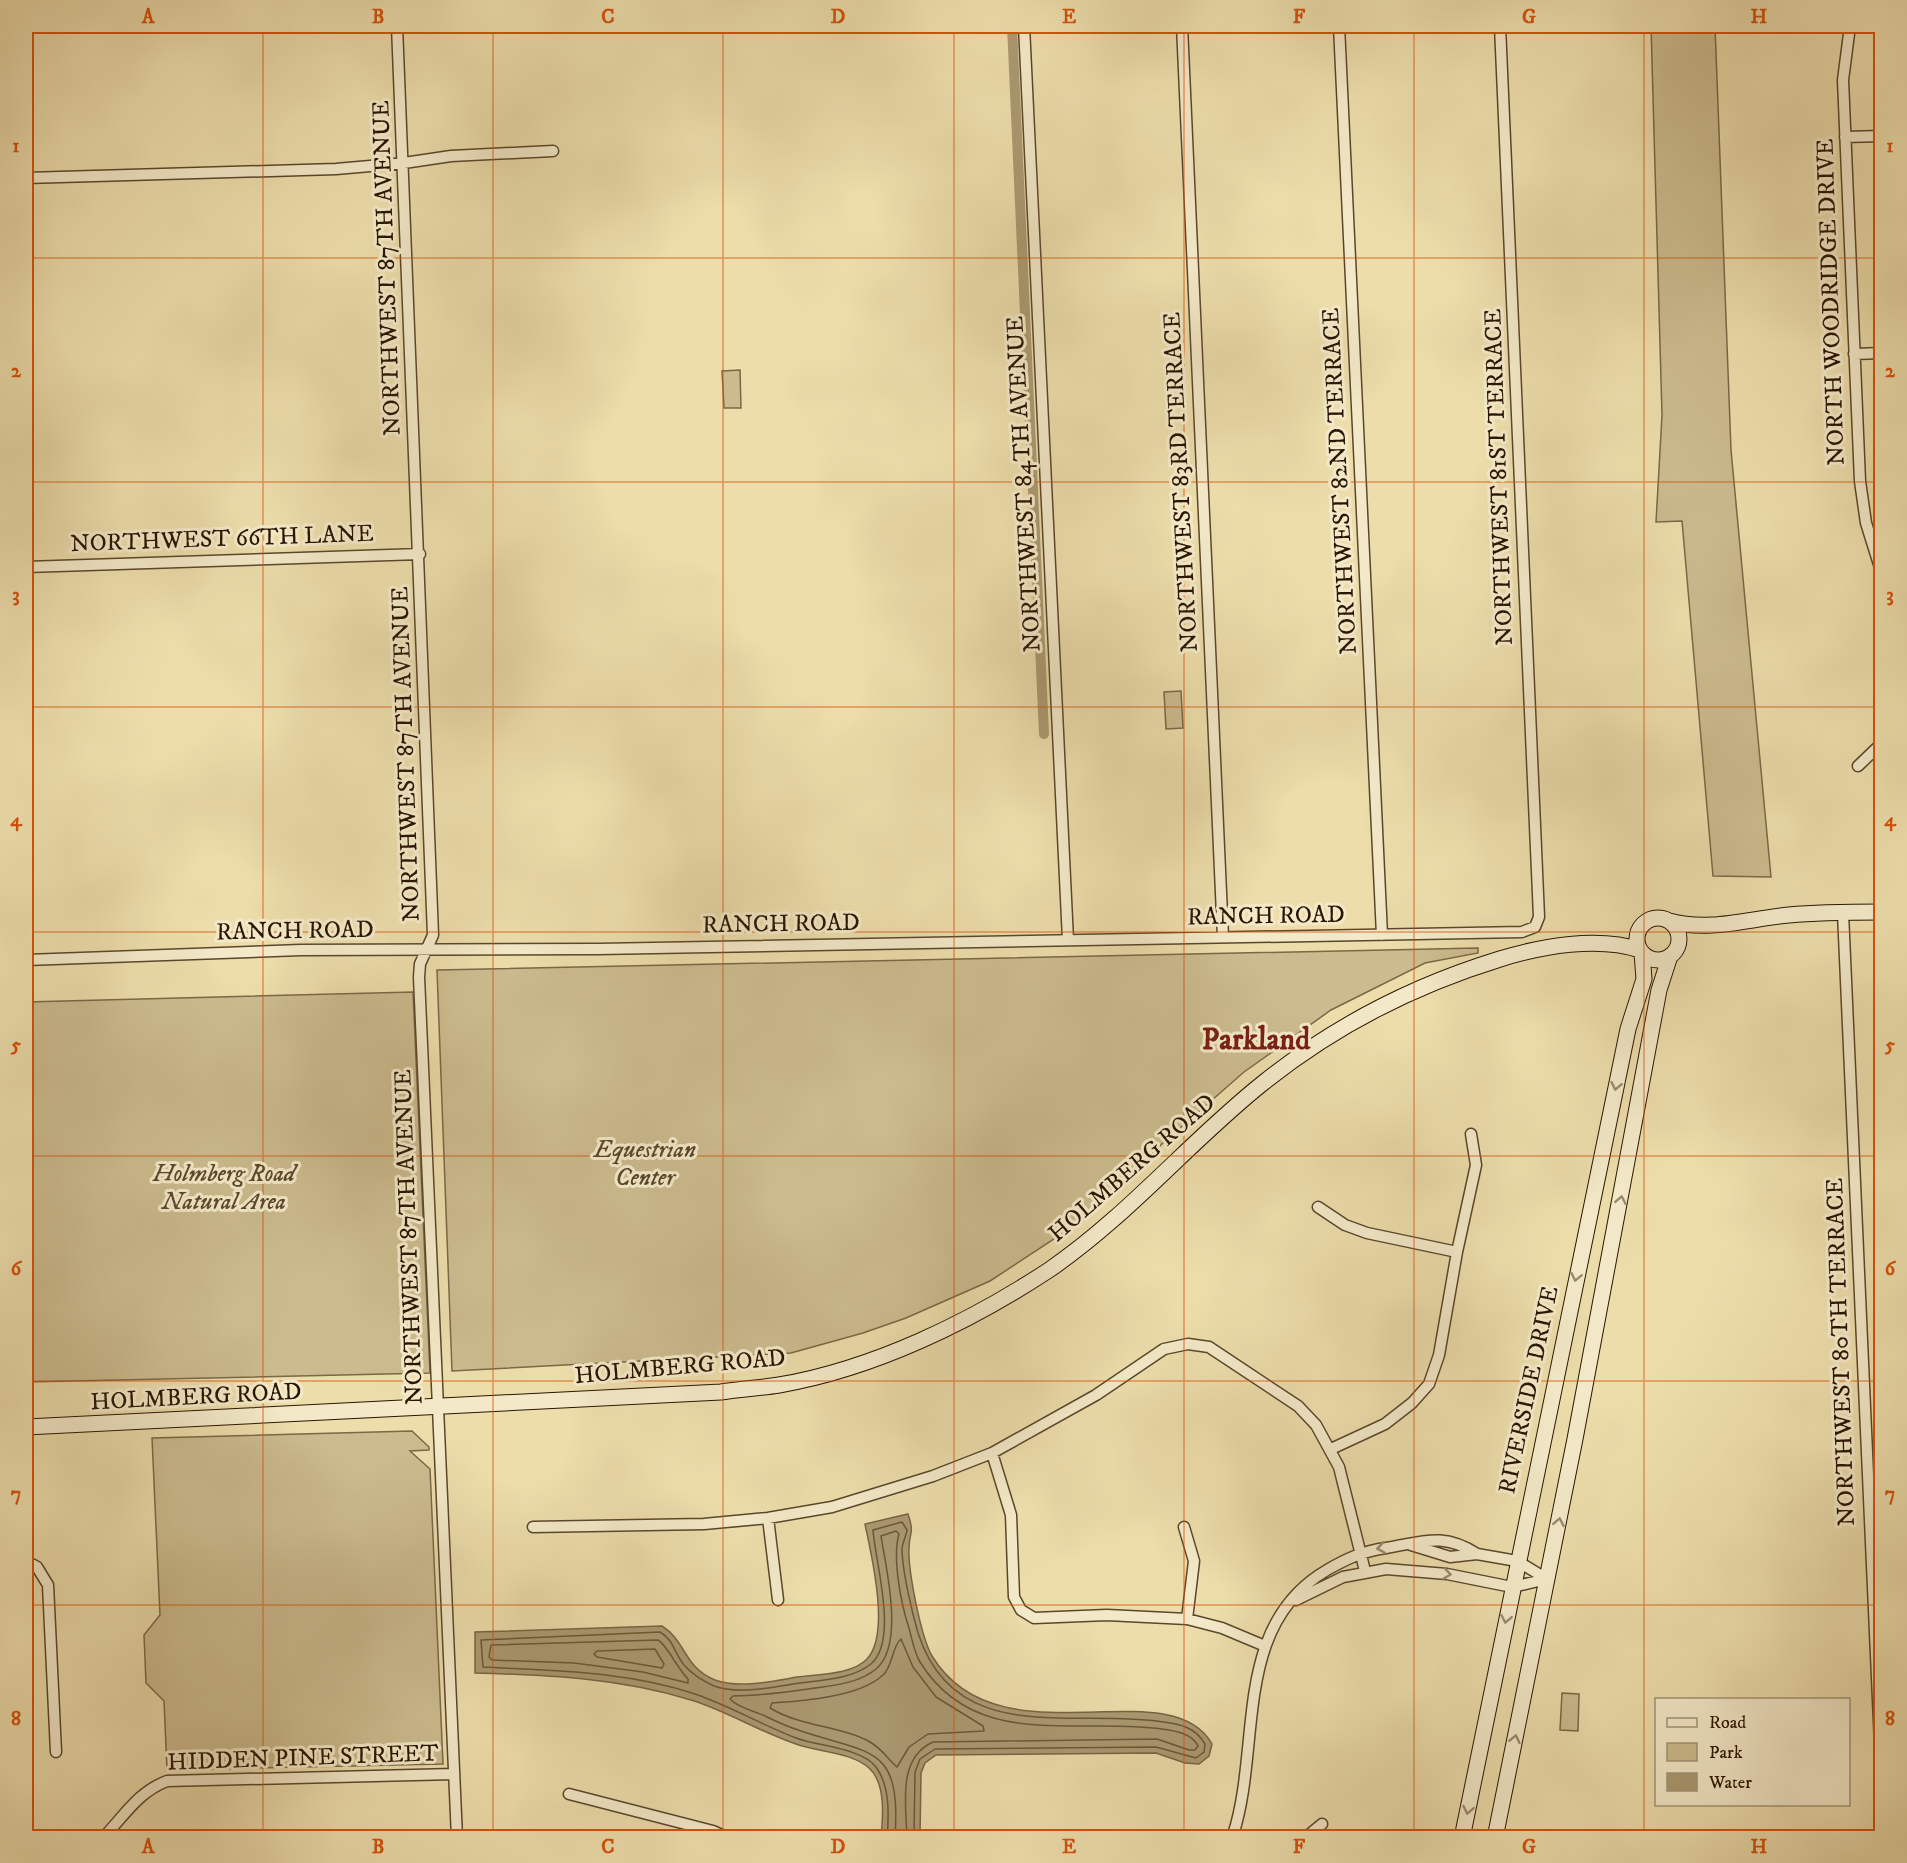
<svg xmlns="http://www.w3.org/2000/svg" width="1907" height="1863" font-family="'IM FELL DW Pica',serif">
	<rect width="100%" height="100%" fill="#ecddab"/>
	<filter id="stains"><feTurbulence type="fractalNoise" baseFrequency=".00333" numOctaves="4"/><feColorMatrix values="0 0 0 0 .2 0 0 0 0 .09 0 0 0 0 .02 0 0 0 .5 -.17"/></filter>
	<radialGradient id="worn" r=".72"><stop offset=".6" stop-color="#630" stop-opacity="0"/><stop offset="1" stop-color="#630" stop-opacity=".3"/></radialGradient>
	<!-- green -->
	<path fill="#cbbb8e" stroke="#7a6847" stroke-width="1.5" d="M1651 26H1715L1731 450 1771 877 1713 876 1682 521 1656 522 1662 415Z
		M740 370 741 408H724L722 371Z
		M1181 691 1183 728 1166 729 1164 692Z
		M1478 948V953L1425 963 1331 1010 1244 1072 1163 1143 1083 1220 990 1281 906 1318 863 1333 791 1353 452 1371 437 970Z
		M413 992 430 1373 26 1382V1002Z
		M412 1431 429 1447V1450L410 1451 430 1469 443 1764 167 1770 164 1701 146 1683 144 1635 160 1615 152 1438Z
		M1562 1693 1579 1694 1578 1731 1560 1730Z"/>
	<!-- water -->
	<path fill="#aa9971" stroke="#776444" stroke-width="1.5" d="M908 1514C915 1535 909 1531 909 1549 908 1571 921 1637 932 1656 998 1765 1169 1668 1212 1744L1209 1756 1199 1764 1185 1763 1156 1753 936 1755 925 1763 921 1773 920 1837H881C883 1817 886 1783 869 1768 851 1752 818 1752 796 1744 760 1732 727 1711 691 1700 620 1678 549 1675 475 1673V1632L662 1626C687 1642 683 1667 715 1680 739 1689 774 1681 797 1677 818 1674 852 1675 867 1659 891 1634 871 1554 865 1524Z"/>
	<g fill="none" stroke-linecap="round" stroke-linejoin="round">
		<!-- shore -->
		<path stroke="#6a5738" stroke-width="1.5" d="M901 1639 913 1667 936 1697 983 1726 984 1731 928 1734 909 1747 897 1767C888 1759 882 1749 870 1742 842 1726 801 1727 770 1708L772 1703C802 1701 860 1697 883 1675 893 1666 892 1646 901 1639Z
			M658 1640C667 1645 677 1668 688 1679V1683L643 1672 574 1663 492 1660 489 1657 491 1645Z
			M655 1649 664 1664 662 1668 597 1657 594 1654 597 1651Z
			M887 1838C889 1815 890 1786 876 1767 862 1748 817 1746 796 1738 762 1725 730 1706 695 1694 626 1671 555 1671 483 1667L481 1640 660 1632C674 1640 674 1653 684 1665 691 1673 703 1681 714 1686 738 1695 775 1687 800 1683 823 1680 852 1679 871 1664 899 1640 875 1561 873 1530L902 1522 907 1530C906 1536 903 1542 902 1548 902 1570 912 1612 918 1633 955 1748 1073 1708 1163 1722 1181 1724 1196 1728 1205 1744L1204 1752 1196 1758 1156 1747 935 1749 920 1759 915 1772 914 1838
			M895 1838C901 1745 873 1755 801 1731 788 1727 775 1721 763 1715 753 1711 737 1707 730 1699L733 1696C761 1696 788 1692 815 1688 836 1685 859 1683 876 1669 905 1645 886 1568 881 1536L896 1531 899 1534C892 1557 901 1604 909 1628 912 1639 914 1652 920 1662 975 1751 1076 1717 1162 1729 1175 1731 1192 1733 1198 1746L1195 1750H1189L1157 1739 933 1742C897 1758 906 1805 907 1838"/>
		<!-- canal -->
		<path stroke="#aa9971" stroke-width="10" d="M1012 26 1044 734"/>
		<defs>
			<path id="street" d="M397 26 433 935 420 964 419 977 457 1838
				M1024 26 1068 940
				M1182 26 1223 937
				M1339 26 1382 935
				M1850 26 1843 80 1860 481 1866 523 1882 574
				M1845 137 1882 136
				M26 178 336 169 404 163 451 156 553 151
				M1854 354 1882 353
				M26 567 420 554
				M1858 766 1882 743
				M1843 913 1882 1790
				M26 960 301 950 598 949 1522 932 1535 927 1539 917 1500 26
				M1318 1207 1345 1225 1367 1233 1457 1252
				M1331 1449 1385 1424 1412 1403 1429 1384 1439 1355 1457 1252 1476 1165 1471 1134
				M992 1453 1011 1515 1014 1597 1021 1610 1034 1618 1107 1615 1187 1619 1222 1628 1265 1646
				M768 1518 778 1600
				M533 1527 704 1524 768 1518 832 1507 933 1476 992 1453 1096 1395 1164 1349 1188 1344 1209 1347 1298 1406 1316 1425 1339 1467 1365 1571
				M1184 1527 1194 1561 1187 1619
				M1411 1545 1450 1557 1477 1554 1517 1561 1547 1579
				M26 1561 37 1567 48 1585 56 1752
				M1296 1600 1343 1577 1386 1569 1447 1574 1512 1587 1547 1579
				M569 1794 713 1831 728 1838
				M103 1838C124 1816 138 1792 167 1781L454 1774
				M1237 1838 1233 1835C1262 1746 1231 1626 1327 1570 1346 1559 1363 1551 1386 1548 1423 1542 1443 1532 1477 1554
				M1305 1838 1322 1824"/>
			<path id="secondary" d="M1637 939a21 21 0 1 1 42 0a21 21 0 1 1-42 0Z
				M1669 921C1710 932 1747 919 1789 915 1819 912 1850 912 1882 912
				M26 1427 721 1392C740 1389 760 1388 779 1385 873 1369 970 1322 1049 1270 1128 1216 1189 1142 1263 1083 1333 1027 1415 985 1500 959 1542 946 1598 936 1640 950
				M1462 1838 1628 1029 1644 979 1642 953
				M1495 1838 1575 1439 1659 990 1670 956"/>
		</defs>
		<!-- street casing -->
		<use href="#street" stroke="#5a472b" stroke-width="13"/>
		<!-- secondary casing -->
		<use href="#secondary" stroke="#2a1500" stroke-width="17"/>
		<!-- street -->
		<use href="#street" stroke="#f3e9c8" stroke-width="10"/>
		<!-- secondary -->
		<use href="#secondary" stroke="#f3e9c8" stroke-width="15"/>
	</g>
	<!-- one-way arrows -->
	<defs><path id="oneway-chevron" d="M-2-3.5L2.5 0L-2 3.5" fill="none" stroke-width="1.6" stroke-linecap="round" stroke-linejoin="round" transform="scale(1.5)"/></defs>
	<g stroke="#998a6e">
		<use href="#oneway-chevron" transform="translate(1616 1086) rotate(102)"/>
		<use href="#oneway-chevron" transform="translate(1621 1200) rotate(-79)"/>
		<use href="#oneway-chevron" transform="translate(1576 1277) rotate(102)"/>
		<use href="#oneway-chevron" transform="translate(1559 1522) rotate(-79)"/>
		<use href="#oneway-chevron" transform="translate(1381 1548) rotate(171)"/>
		<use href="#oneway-chevron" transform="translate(1447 1574) rotate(8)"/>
		<use href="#oneway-chevron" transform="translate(1506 1619) rotate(101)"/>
		<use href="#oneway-chevron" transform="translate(1515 1739) rotate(-78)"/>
		<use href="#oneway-chevron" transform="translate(1468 1810) rotate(101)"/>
	</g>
	<!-- grid -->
	<path fill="none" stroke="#d5520b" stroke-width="1.5" stroke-opacity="0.55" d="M263 26V1838M493 26V1838M723 26V1838M954 26V1838M1184 26V1838M1414 26V1838M1644 26V1838M26 258H1882M26 482H1882M26 707H1882M26 932H1882M26 1156H1882M26 1381H1882M26 1605H1882"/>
	<g text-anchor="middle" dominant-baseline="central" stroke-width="6" stroke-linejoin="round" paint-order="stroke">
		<!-- street labels -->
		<g font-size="24" fill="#2a1500" stroke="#f3e9c8">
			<text transform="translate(387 268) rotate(-92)">NORTHWEST 87TH AVENUE</text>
			<text transform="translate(1831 302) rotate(-92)">NORTH WOODRIDGE DRIVE</text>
			<text transform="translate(1499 477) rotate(-92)">NORTHWEST 81ST TERRACE</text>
			<text transform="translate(1340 481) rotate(-93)">NORTHWEST 82ND TERRACE</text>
			<text transform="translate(1181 482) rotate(-93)">NORTHWEST 83RD TERRACE</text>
			<text transform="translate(1024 484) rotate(-93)">NORTHWEST 84TH AVENUE</text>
			<text transform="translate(222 539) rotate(-2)">NORTHWEST 66TH LANE</text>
			<text transform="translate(406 754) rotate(-92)">NORTHWEST 87TH AVENUE</text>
			<text transform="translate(1266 916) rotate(-1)">RANCH ROAD</text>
			<text transform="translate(781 924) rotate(-1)">RANCH ROAD</text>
			<text transform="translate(295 931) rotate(-1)">RANCH ROAD</text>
			<text transform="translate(1132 1168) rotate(-41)">HOLMBERG ROAD</text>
			<text transform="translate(409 1237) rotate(-92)">NORTHWEST 87TH AVENUE</text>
			<text transform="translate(1841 1352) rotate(-92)">NORTHWEST 80TH TERRACE</text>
			<text transform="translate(680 1367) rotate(-5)">HOLMBERG ROAD</text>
			<text transform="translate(1529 1390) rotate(-78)">RIVERSIDE DRIVE</text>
			<text transform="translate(196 1397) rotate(-3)">HOLMBERG ROAD</text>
			<text transform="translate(303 1758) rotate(-2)">HIDDEN PINE STREET</text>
		</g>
		<!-- park labels -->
		<g font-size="24" font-style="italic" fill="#5a472b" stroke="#f3e9c8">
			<text x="645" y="1150">Equestrian<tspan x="645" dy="28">Center</tspan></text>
			<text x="224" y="1174">Holmberg Road<tspan x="224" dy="28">Natural Area</tspan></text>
		</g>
		<!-- district labels -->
		<g font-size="30" font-weight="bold" fill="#7a1f14" stroke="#f3e9c8">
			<text x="1256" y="1040">Parkland</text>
		</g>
	</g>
	<!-- margin -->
	<rect width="1907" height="1863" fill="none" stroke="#ecddab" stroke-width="66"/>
	<!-- legend -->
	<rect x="1655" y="1698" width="195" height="108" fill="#f3e9c8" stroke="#a39478" stroke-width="1.5"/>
	<rect x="1667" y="1718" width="30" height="9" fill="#f3e9c8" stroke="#a39478" stroke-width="1.5"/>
	<text x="1709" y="1728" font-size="18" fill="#2a1500">Road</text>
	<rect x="1667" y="1743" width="30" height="18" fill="#cbbb8e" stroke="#a39478" stroke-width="1.5"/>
	<text x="1709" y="1758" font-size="18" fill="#2a1500">Park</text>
	<rect x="1667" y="1773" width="30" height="18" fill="#aa9971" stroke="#a39478" stroke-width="1.5"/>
	<text x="1709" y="1788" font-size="18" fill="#2a1500">Water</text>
	<rect x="33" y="33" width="1841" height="1797" fill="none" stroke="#d5520b" stroke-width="2"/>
	<g font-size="20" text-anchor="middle" font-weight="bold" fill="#d5520b">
		<text x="148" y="23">A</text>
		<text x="378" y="23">B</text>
		<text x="608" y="23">C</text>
		<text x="838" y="23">D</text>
		<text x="1069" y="23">E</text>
		<text x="1299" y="23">F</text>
		<text x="1529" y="23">G</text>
		<text x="1759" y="23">H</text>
		<text x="16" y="152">1</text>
		<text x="1890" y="152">1</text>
		<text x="16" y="377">2</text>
		<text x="1890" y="377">2</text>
		<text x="16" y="601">3</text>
		<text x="1890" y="601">3</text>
		<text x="16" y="826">4</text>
		<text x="1890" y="826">4</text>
		<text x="16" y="1051">5</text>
		<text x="1890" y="1051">5</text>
		<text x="16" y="1275">6</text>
		<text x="1890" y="1275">6</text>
		<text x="16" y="1500">7</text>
		<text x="1890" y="1500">7</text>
		<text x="16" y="1725">8</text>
		<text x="1890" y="1725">8</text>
		<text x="148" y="1853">A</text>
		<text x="378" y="1853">B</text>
		<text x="608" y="1853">C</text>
		<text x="838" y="1853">D</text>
		<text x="1069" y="1853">E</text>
		<text x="1299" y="1853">F</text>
		<text x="1529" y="1853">G</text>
		<text x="1759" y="1853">H</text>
	</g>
	<rect width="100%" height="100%" filter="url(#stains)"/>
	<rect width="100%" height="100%" fill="url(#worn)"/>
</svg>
